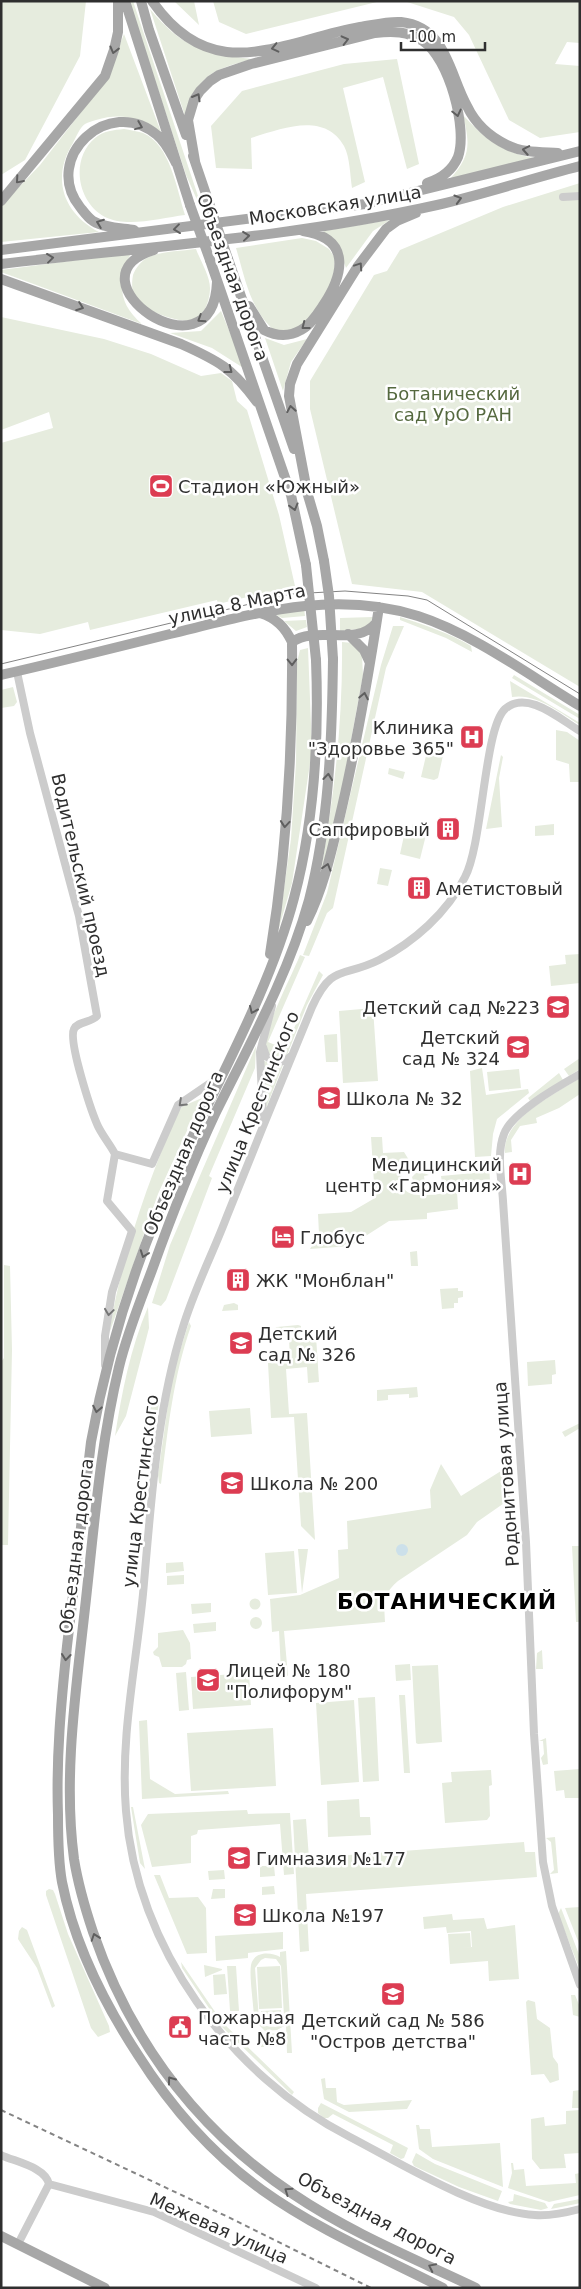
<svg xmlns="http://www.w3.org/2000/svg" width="581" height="2289" font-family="'DejaVu Sans',sans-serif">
	<rect width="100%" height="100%" fill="#fff"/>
	<!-- green -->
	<path fill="#e6ecde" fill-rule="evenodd" d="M1 1H86L80 56 25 160 1 175Z
		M129 1H133L198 196V202L186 175Z
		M174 1H194L199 25Z
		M213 1H381L246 34 219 22Z
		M404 1H580V43L567 42 555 64 580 66V132L540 138 509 120 469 35 454 17Z
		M150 9C182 48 204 53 252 59 210 71 201 73 185 116Z
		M124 34 161 132C139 118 122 112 96 120 93 121 88 122 85 124 80 127 76 137 73 143 51 178 63 213 99 232L1 242V206L40 165 92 98 111 67Z
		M397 59 419 164 407 169 383 77 343 88 365 182 352 188C350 176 350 157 344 146 324 111 281 129 251 138L252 169 216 168 211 126 242 91 344 64Z
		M463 115C485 139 501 152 534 158L450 179C471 156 470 144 463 115Z
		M124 129C130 130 137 131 143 133 170 144 177 190 185 215 161 218 127 228 105 217 77 202 70 159 95 138 103 131 114 130 124 129Z
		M580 183V687L422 592 352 584 310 409V381L374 275 387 271 400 250 503 207Z
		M390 220 373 231 346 268 339 248 323 231Z
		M302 238 316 241 329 249 335 258 333 282 308 322 296 330 275 331C250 310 245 278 236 248Z
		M196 249C200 260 210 276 210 288 210 299 205 316 193 320 179 324 142 310 135 297 131 291 132 281 133 275 135 269 142 260 147 258 161 251 181 251 196 249Z
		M131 253C118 281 117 303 142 324L1 272V270Z
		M221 311 245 369 212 348 170 333 201 331Z
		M1 317 104 339 151 354 201 376 221 373 232 381 237 401 247 410 279 515 295 586 218 604 217 600 90 630 88 622 40 634 1 630V443L53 428 49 412 1 430Z
		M265 338 284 345 307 339 291 362 283 391Z
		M304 608 305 616 282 618 274 614Z
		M373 617 368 628 340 631V618Z
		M400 617C425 625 449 633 471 646L472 652 446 638 400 620Z
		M306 620 307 627 296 631 284 621Z
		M393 626H404L386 668 333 908 327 913 309 956 303 955 327 893 381 665Z
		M342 642 353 643 362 655 363 675 337 816 320 876C334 798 343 721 342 642Z
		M308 648 312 750 292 883 278 931 291 839 296 763 297 662 300 650Z
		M514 675 580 715V719L512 678Z
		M510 681 580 723V725C560 713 537 693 512 697Z
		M13 687 17 702 14 706 1 708V690Z
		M556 730 567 732 580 741V782H570L569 764 556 760Z
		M429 743 438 745 444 751 438 778 434 780 421 777Z
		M501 755 503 757 499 778 502 827 486 829Z
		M389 768 405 772 403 779 388 774Z
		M413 824 428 827 420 859 400 854 405 831 411 832Z
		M554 824V835L535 836V826Z
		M380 868 392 870 388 886 377 884Z
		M580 954V983L551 986 549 966 566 964 565 955Z
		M300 955 305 957 268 1042 285 1049 319 971 323 975 307 1005 287 1055 278 1059 273 1058C268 1053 265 1049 266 1041 266 1025 293 973 300 955Z
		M373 1008 378 1081 343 1083 339 1011Z
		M337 1034 338 1062H326L324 1035Z
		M256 1046 255 1068 209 1176 212 1178 166 1300 161 1306 152 1303 170 1245Z
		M580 1058V1069L569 1076 564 1069Z
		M263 1060 274 1066 283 1065 266 1108Z
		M482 1068 486 1095 528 1089 529 1093 497 1119 493 1134 491 1156 475 1157 470 1071Z
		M519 1069 521 1088 489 1091 487 1072Z
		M559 1073 563 1080 530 1101 528 1098Z
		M580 1078V1094L559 1108 536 1118 537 1123 520 1126 511 1140 512 1152 505 1153C502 1119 555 1094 580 1078Z
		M202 1098 158 1194 109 1334C121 1258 147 1183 178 1112L183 1106Z
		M371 1137H382L383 1153 404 1152 412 1165C405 1169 401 1172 401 1180 402 1204 441 1193 457 1191L458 1209 427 1213V1219L389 1221 350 1246 310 1249 319 1234 318 1214 351 1212 375 1198Z
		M478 1168H489L490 1180 442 1183 441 1176 474 1173Z
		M422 1172 429 1175 424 1176 425 1184 429 1185 420 1189 415 1187 412 1177 416 1173Z
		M417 1251 418 1266H411L410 1252Z
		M4 1265 10 1266 12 1350 8 1545H1V1362L4 1358Z
		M458 1288V1291H463V1297L458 1298V1303H454V1308L442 1309 440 1289Z
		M234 1303 238 1305V1310L222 1311 224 1305Z
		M148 1307 149 1328 126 1416 115 1436C122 1392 130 1349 148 1307Z
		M189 1322 191 1326C173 1377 168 1430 161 1484L159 1483 158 1475 172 1376Z
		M298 1325 301 1326V1330L298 1331 278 1333 274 1329 277 1327Z
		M316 1336 319 1382 308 1383 307 1367 286 1369 289 1414 307 1413 315 1540 301 1526 294 1417 271 1418 268 1363 290 1362 289 1338Z
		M555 1360 556 1374 552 1375V1384L528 1386 527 1362Z
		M417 1387 418 1397 409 1398V1394L388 1395V1400L377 1401V1390Z
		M150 1402 159 1403 157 1415 147 1414 145 1410 147 1404Z
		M250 1408 252 1434 211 1437 209 1411Z
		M580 1423V1428L565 1437 562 1432Z
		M441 1464 461 1496 509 1466 510 1499 477 1522 467 1535 398 1581C382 1595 384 1602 385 1622L284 1631 288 1676 281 1671 279 1631 272 1632 270 1599 300 1595 339 1578 338 1550 348 1549 347 1521 431 1508 430 1490Z
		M572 1546H580V1622H576Z
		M298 1549H308L302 1593Z
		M294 1551 297 1593 268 1595 265 1553Z
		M183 1562 184 1571 166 1573V1563Z
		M184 1575V1584L167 1585V1576Z
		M249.5 1604a5.5 5.5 0 1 1 11 0a5.5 5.5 0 1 1-11 0Z
		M211 1603V1612L192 1614 191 1604Z
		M250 1623a6 6 0 1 1 12 0a6 6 0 1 1-12 0Z
		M216 1622V1631L194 1633 193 1624Z
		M183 1630 190 1643 191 1659 187 1660 186 1664 182 1667H162L159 1657 154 1655 153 1652 158 1647V1633Z
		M542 1650 543 1669H536L537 1653Z
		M410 1664 411 1680 396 1681 395 1665Z
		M438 1665 442 1742 418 1744 416 1743 412 1666Z
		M186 1672 189 1710 179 1711 176 1673Z
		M249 1673 251 1705 193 1709 191 1677Z
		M399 1695H405L410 1773H404Z
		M375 1697 379 1781 363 1782 358 1698Z
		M354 1700 359 1782 321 1785 316 1703Z
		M147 1720 150 1779 175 1794 228 1791 229 1794 142 1799 139 1721Z
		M273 1728 276 1786 191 1791 187 1733Z
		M546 1738 548 1764 543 1765 541 1758 544 1754 543 1741H539Z
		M580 1769V1798H565L564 1790 556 1791 554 1771Z
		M491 1770 492 1785 489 1786 490 1816 487 1820 445 1823 442 1783 452 1782 451 1772Z
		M359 1799 360 1817H370L371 1835 328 1837 327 1801Z
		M131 1807H133L145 1869 140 1863Z
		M247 1810 248 1814 290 1813 294 1874 284 1875 280 1824 198 1830 197 1834 191 1836V1863L152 1867 141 1825 148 1814Z
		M306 1819 309 1858 524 1842 525 1852H535L537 1877 306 1894 309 1951 300 1952 293 1820Z
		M555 1837 558 1873 550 1874 554 1870 551 1842 546 1838Z
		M260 1866H274L275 1876 260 1877Z
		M224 1870 225 1879 209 1880 208 1871Z
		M154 1875H160L169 1898 198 1897 206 1908 207 1953 187 1954Z
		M274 1886 275 1894 262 1895V1887Z
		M49 1889 53 1890 55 1894 68 1934 109 2026 110 2032 98 2037 91 2028 46 1895V1891Z
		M213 1889H225V1898L211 1899Z
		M580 1907V1946L565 1908Z
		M561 1908 580 1957V1970L558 1914Z
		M452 1914 453 1920 484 1918 487 1929 515 1925 519 1979 489 1981 488 1961 450 1964 448 1934 470 1933 471 1947 456 1948 472 1947 471 1931 447 1933 446 1927 424 1929 423 1917Z
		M22 1927 27 1930 55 2006 52 2008 37 1968 18 1939 19 1931Z
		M283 1932V1949L248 1953V1958L216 1961 215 1936Z
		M286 1951 292 2053H287L286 2025 277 2030 265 2031 254 2020C254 2006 249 1978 251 1965 254 1951 271 1952 280 1957V1952ZM265 1958 276 1959 281 1966 284 2016 283 2021 276 2027 266 2026 259 2019 255 1968 261 1960Z
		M181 1962 222 2022 294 2092 292 2095 221 2026 182 1968Z
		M204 1965 222 1969V1970L205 1977Z
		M227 1966H236L239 2011H230Z
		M280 1966 282 2008 259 2009 257 1967Z
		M225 1974 227 1994 214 1995 213 1975Z
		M571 1995H575L580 2007V2017L573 2015Z
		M528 2000 535 2002 537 2019 550 2028 553 2057 558 2064 559 2080 550 2083 544 2074 531 2075 526 2002Z
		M281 2010 282 2019 261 2021V2011Z
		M284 2033 285 2046 261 2047 260 2034Z
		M325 2078 326 2088H336L337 2102 344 2105 412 2100 407 2109 349 2112 324 2099 321 2079Z
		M580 2090V2108H572L573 2091Z
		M321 2103 408 2148 404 2158 401 2159 390 2153 393 2145 333 2114 328 2118H324L318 2113V2108Z
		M580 2110V2153L564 2154 566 2168 540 2169 532 2159 531 2119 544 2117 545 2126 566 2124V2111Z
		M416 2125H419L420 2129H430L432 2147 500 2143 503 2187 433 2159 419 2149Z
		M416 2153 435 2164 502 2191 498 2201 459 2187 414 2166 412 2162Z
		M511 2163H513L514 2170 524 2169 526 2186 576 2183 575 2174 580 2173V2195L549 2202 508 2188 512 2173Z
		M514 2194 545 2203 548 2208 541 2210 510 2204 508 2202 513 2201Z
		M580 2199V2203L576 2204 551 2209 554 2204Z"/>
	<!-- water -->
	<path fill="#cce0ea" d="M396 1550a6 6 0 1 1 12 0a6 6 0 1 1-12 0Z"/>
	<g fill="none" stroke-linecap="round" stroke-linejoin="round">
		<!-- minor -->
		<path stroke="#ccc" stroke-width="8" d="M563 197 580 196
			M17 672 30 733 79 916 97 1016C91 1023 78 1021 74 1029 68 1041 91 1110 97 1124 101 1134 110 1144 115 1154
			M580 731C561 720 527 689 505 709 484 728 483 843 465 877 447 913 414 942 379 960 343 978 332 963 312 1007 283 1077 255 1146 227 1216 213 1253 194 1290 183 1327 156 1412 151 1506 143 1594 136 1666 120 1738 126 1811 136 1946 230 2076 350 2137 400 2163 479 2212 535 2215 550 2216 565 2213 580 2209
			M263 1047 266 1056C274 1063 283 1064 291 1056
			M580 1074C559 1086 512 1112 504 1134 496 1154 502 1181 503 1201L526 1542 534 1734 543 1862 552 1906 580 1985
			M263 1120 260 1052 272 1006
			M105 1365V1336L112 1292 132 1231 107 1201 115 1154 152 1164 178 1105 222 1075
			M1 2155C16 2162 45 2167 49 2184L154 2212 316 2288
			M18 2244 49 2184"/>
		<!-- major -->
		<path stroke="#a7a7a7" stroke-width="10" d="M125 1 190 205
			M141 1 149 30 186 135
			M152 1C213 88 278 42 360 27 373 25 388 21 401 22 447 27 449 74 467 106 475 123 490 137 507 145 523 153 541 152 558 153
			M193 156 208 200
			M195 161 188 120 194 100 200 91 210 81 219 75 251 64 375 33C392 31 408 31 423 41 449 58 468 129 458 157 452 171 440 179 427 183
			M1 201 105 76 114 50 118 32V1
			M134 230C121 228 104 228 93 221 88 218 84 212 80 207 41 158 109 94 157 135 166 142 171 154 176 163
			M1 250 365 204 580 151
			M154 250C63 278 213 384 217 282
			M228 259 294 449
			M210 260 291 495 306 565
			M1 264C146 247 294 237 437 205 485 194 532 178 580 166
			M1 279 181 344C219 361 232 368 257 402
			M249 306 264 330C276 336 289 337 301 330 311 325 318 313 324 304 345 272 350 238 303 231
			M305 485 317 526 324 561
			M307 491 289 396 290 384 297 364 358 266 386 229 397 221 416 213
			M260 613C276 618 285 627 292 642 293 746 287 851 270 954
			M348 634 364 650 370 663
			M292 642C316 625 357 647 376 623
			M333 659C332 740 329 822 309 900 288 976 249 1045 215 1114 191 1165 171 1217 152 1270 140 1302 127 1334 119 1367 100 1446 94 1528 85 1608 76 1690 63 1777 74 1859 78 1884 85 1908 93 1932 131 2042 196 2129 293 2194 349 2232 415 2259 476 2288
			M316 660C319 737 314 823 294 898 270 989 219 1078 180 1163 139 1251 108 1346 91 1442 83 1510 75 1578 67 1646 61 1703 56 1758 58 1815 58 1837 58 1860 62 1882 74 1943 104 2003 138 2055 171 2107 212 2154 262 2190 318 2230 382 2257 443 2288
			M1 675C58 662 114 648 170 634 253 614 333 589 418 616 474 634 530 676 580 706
			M307 921C323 889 331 854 339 820 356 749 368 678 379 607
			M1 2236 105 2288"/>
		<!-- tram -->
		<path stroke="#848484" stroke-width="1" d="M1 664 291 594 345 591 408 596 427 600 580 694"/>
		<!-- rail -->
		<path stroke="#848484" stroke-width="2" stroke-dasharray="5 4" stroke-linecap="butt" d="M1 2110 226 2216 371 2288"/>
		<!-- major-bridge -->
		<path stroke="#a7a7a7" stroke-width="10" d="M208 200 228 259
			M190 205 210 260
			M324 561 329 596 333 659
			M306 565 316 660"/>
	</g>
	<!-- one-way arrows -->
	<defs><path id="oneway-chevron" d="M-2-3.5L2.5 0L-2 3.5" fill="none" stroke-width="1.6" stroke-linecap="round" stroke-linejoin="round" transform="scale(1.25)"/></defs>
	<g stroke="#5f5f5f">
		<use href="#oneway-chevron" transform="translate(345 40) rotate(-14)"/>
		<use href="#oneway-chevron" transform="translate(275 48) rotate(167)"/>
		<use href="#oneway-chevron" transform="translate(114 50) rotate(104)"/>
		<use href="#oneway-chevron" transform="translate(197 97) rotate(-60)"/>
		<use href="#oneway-chevron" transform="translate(457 113) rotate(77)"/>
		<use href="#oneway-chevron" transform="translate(139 126) rotate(22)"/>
		<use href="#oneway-chevron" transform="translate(526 150) rotate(-170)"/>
		<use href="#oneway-chevron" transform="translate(19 180) rotate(131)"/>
		<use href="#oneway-chevron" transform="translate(458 199) rotate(-16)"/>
		<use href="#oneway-chevron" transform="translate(100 223) rotate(-159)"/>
		<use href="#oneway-chevron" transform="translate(177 229) rotate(173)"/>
		<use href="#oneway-chevron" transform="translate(246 236) rotate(-6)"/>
		<use href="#oneway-chevron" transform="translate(50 258) rotate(-7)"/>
		<use href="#oneway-chevron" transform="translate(359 266) rotate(-56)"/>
		<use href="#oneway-chevron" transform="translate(80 307) rotate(20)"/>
		<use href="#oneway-chevron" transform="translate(201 319) rotate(147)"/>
		<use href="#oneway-chevron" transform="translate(305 326) rotate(142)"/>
		<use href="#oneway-chevron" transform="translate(229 370) rotate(38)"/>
		<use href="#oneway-chevron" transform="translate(291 409) rotate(-100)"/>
		<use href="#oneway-chevron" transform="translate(294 507) rotate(75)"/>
		<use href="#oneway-chevron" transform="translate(292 662) rotate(89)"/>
		<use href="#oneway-chevron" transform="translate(364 696) rotate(-79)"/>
		<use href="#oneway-chevron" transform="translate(328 777) rotate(-84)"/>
		<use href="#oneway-chevron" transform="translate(285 824) rotate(95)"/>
		<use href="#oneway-chevron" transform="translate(327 867) rotate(-73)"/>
		<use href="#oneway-chevron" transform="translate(253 1010) rotate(114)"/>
		<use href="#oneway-chevron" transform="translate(144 1254) rotate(110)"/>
		<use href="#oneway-chevron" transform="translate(97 1409) rotate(101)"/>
		<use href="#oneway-chevron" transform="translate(66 1657) rotate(96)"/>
		<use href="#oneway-chevron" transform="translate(95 1937) rotate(-109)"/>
		<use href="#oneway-chevron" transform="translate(171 2080) rotate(-126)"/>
		<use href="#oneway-chevron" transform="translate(288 2191) rotate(-145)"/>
		<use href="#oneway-chevron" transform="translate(432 2267) rotate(-154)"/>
	</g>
	<g stroke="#767676">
		<use href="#oneway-chevron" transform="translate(182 1103) rotate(137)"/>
		<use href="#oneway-chevron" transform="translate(109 1312) rotate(98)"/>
	</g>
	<!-- icons -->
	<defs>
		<symbol id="stadium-square" viewBox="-11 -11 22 22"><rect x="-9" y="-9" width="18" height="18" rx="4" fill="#dc3c52" stroke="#fff"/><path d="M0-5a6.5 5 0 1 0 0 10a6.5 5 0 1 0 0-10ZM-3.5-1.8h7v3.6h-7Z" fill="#fff"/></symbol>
		<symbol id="hospital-square" viewBox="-11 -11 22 22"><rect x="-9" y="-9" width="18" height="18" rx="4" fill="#dc3c52" stroke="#fff"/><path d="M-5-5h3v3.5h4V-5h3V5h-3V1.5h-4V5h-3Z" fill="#fff"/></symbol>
		<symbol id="building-square" viewBox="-11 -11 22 22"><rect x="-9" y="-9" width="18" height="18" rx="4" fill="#dc3c52" stroke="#fff"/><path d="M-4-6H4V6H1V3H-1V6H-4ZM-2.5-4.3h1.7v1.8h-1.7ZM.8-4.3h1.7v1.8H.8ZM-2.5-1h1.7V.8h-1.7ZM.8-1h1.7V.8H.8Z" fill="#fff"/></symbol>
		<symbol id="school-square" viewBox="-11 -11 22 22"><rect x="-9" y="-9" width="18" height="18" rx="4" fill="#dc3c52" stroke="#fff"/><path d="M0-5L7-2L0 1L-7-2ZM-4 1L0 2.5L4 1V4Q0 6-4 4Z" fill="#fff"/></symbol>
		<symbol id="hotel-square" viewBox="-11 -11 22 22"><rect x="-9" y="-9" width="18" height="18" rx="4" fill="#dc3c52" stroke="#fff"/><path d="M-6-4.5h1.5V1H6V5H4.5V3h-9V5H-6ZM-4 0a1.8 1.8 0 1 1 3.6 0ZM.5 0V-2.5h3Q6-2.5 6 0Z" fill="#fff"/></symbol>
		<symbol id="civic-square" viewBox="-11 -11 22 22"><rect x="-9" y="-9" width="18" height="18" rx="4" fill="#dc3c52" stroke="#fff"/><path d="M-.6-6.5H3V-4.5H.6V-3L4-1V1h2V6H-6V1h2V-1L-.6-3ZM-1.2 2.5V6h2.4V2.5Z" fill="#fff"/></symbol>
	</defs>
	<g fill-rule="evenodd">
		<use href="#stadium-square" x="147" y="472" width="28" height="28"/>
		<use href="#hospital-square" x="458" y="723" width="28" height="28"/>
		<use href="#building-square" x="434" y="815" width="28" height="28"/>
		<use href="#building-square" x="405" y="874" width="28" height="28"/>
		<use href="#school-square" x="544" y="993" width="28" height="28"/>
		<use href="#school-square" x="504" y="1033" width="28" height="28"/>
		<use href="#school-square" x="315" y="1084" width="28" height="28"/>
		<use href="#hospital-square" x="506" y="1160" width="28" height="28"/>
		<use href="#hotel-square" x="269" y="1223" width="28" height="28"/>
		<use href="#building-square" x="224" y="1266" width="28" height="28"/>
		<use href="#school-square" x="227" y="1329" width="28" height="28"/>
		<use href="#school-square" x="218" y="1469" width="28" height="28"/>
		<use href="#school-square" x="194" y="1666" width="28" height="28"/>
		<use href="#school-square" x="225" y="1844" width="28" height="28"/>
		<use href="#school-square" x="231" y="1901" width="28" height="28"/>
		<use href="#school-square" x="379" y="1980" width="28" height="28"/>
		<use href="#civic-square" x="166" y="2013" width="28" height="28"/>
	</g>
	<g text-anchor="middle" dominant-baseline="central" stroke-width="5" stroke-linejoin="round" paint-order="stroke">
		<!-- street labels -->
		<g font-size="18" fill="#2f2f2f" stroke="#fff">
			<text transform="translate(335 205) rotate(-9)">Московская улица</text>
			<text transform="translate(233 277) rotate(70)">Объездная дорога</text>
			<text transform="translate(237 604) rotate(-12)">улица 8 Марта</text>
			<text transform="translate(81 875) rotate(77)">Водительский проезд</text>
			<text transform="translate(257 1102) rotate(-68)">улица Крестинского</text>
			<text transform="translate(183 1153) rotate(-67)">Объездная дорога</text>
			<text transform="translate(506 1474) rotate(-94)">Родонитовая улица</text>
			<text transform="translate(140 1491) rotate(-83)">улица Крестинского</text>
			<text transform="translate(76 1546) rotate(-83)">Объездная дорога</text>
			<text transform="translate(377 2218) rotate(28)">Объездная дорога</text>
			<text transform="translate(219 2228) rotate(24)">Межевая улица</text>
		</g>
		<!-- park labels -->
		<g font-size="18" fill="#55693f" stroke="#fff">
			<text x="453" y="393">Ботанический<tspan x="453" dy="21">сад УрО РАН</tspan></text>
		</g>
		<!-- poi labels -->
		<g font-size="18" fill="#2f2f2f" stroke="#fff" text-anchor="start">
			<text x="178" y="486">Стадион «Южный»</text>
			<text x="454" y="727" text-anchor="end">Клиника<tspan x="454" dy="21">"Здоровье 365"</tspan></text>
			<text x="430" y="829" text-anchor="end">Сапфировый</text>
			<text x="436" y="888">Аметистовый</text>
			<text x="540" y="1007" text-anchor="end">Детский сад №223</text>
			<text x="500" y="1037" text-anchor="end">Детский<tspan x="500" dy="21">сад № 324</tspan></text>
			<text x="346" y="1098">Школа № 32</text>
			<text x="502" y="1164" text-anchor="end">Медицинский<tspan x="502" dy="21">центр «Гармония»</tspan></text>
			<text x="300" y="1237">Глобус</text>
			<text x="256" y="1280">ЖК "Монблан"</text>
			<text x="258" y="1333">Детский<tspan x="258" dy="21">сад № 326</tspan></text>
			<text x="250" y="1483">Школа № 200</text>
			<text x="226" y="1670">Лицей № 180<tspan x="226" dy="21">"Полифорум"</tspan></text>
			<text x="256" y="1858">Гимназия №177</text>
			<text x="262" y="1915">Школа №197</text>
			<text x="198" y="2017">Пожарная<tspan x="198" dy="21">часть №8</tspan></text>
			<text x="393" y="2020" text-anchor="middle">Детский сад № 586<tspan x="393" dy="21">"Остров детства"</tspan></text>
		</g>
		<!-- district labels -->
		<g font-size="22" font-weight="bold" letter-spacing="1" fill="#000" stroke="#fff">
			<text x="447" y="1601">БОТАНИЧЕСКИЙ</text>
		</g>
	</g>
	<!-- border -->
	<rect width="581" height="2289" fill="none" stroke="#2f2f2f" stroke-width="5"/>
	<!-- scale -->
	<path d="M401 42v8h84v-8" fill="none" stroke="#2f2f2f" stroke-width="2.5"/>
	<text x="408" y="42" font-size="15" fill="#2f2f2f" stroke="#ffffff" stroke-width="4" paint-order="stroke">100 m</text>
</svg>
